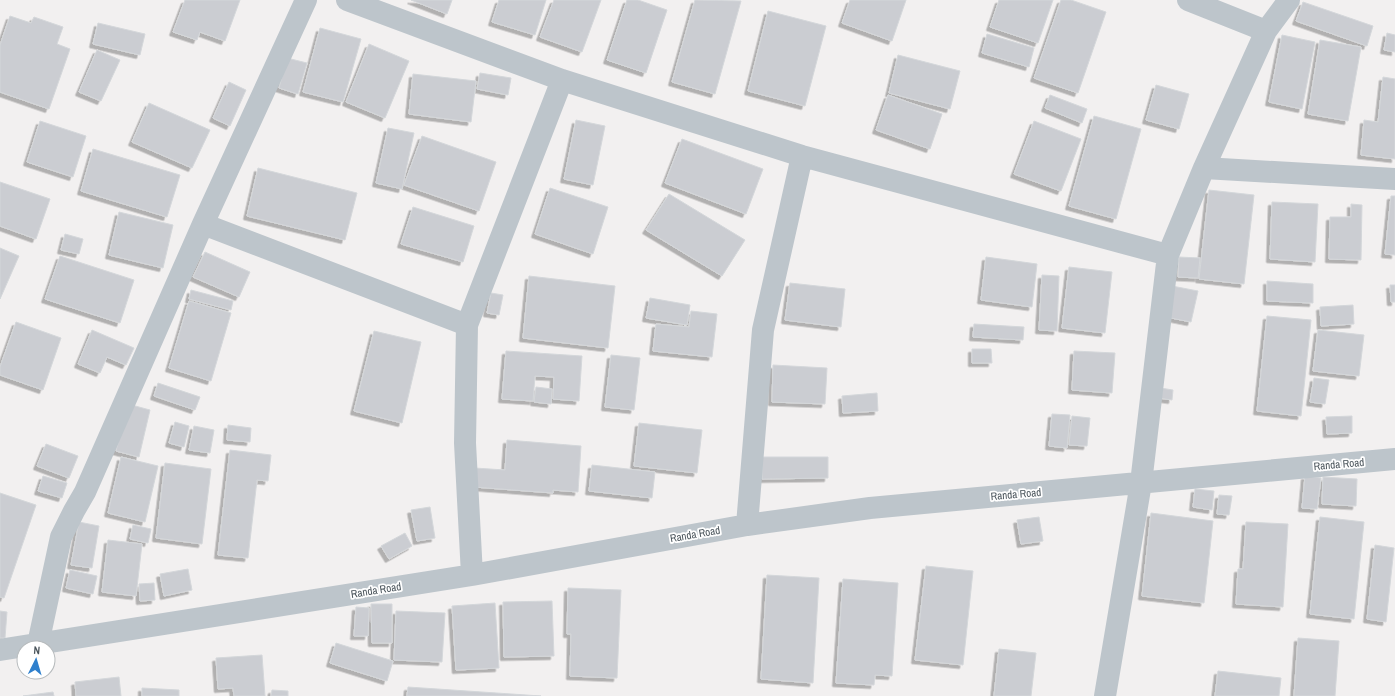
<svg xmlns="http://www.w3.org/2000/svg" width="1395" height="696" font-family="'Archivo Narrow',sans-serif">
	<defs>
		<filter id="shadow"><feDropShadow dx="-3.5" dy="3.5" stdDeviation="0" flood-color="#0004"/></filter>
	</defs>
	<rect width="100%" height="100%" fill="#f2f0f0"/>
	<!-- building -->
	<path fill="#cbcdd2" stroke="#d4d7da" filter="url(#shadow)" d="M185 0H240L225 41 200 32 197 40 173 32Z
		M411 0H452L447 14Z
		M499 0H546L535 35 492 22Z
		M554 0H601L582 52 540 37Z
		M627 0H638L667 10 646 73 607 60Z
		M695 0 741 1 715 94 672 82Z
		M850 0H906L892 41 842 23Z
		M999 0H1053L1038 43 990 27Z
		M1061 0H1071L1106 12 1078 93 1034 78Z
		M1303 2 1373 26 1367 46 1296 21Z
		M768 11 826 26 805 106 748 91Z
		M10 16 31 23 34 17 63 27 57 44 70 49 49 109 0 92V45Z
		M98 23 145 34 140 55 93 44Z
		M320 28 361 39 343 102 303 92Z
		M1387 33 1395 35V52L1384 50Z
		M987 34 1034 48 1029 67 982 53Z
		M1282 35 1315 42 1302 109 1269 102Z
		M1320 40 1361 47 1348 121 1308 114Z
		M369 44 409 61 385 118 346 102Z
		M97 50 120 60 101 101 79 92Z
		M898 55 960 71 950 109 889 93Z
		M287 58 307 63 298 94 279 88Z
		M480 73 511 78 508 95 477 89Z
		M413 74 476 81 471 122 409 114Z
		M1383 77 1395 79V159L1361 155 1364 120 1378 122Z
		M229 82 246 90 230 126 213 118Z
		M1156 85 1189 94 1179 129 1146 120Z
		M888 95 942 114 930 149 876 130Z
		M1050 95 1087 109 1082 123 1045 108Z
		M149 103 210 130 192 168 132 142Z
		M1094 116 1141 129 1116 219 1069 206Z
		M576 120 605 126 593 185 564 179Z
		M40 121 86 136 73 177 27 162Z
		M1034 121 1081 139 1061 191 1014 174Z
		M388 128 414 133 402 189 376 183Z
		M422 136 496 162 479 211 404 185Z
		M682 139 763 169 746 214 665 183Z
		M93 149 180 175 167 217 81 191Z
		M258 168 357 193 345 240 247 216Z
		M0 182 50 199 36 239 0 226Z
		M550 188 608 207 593 254 535 234Z
		M1209 190 1254 195 1244 284 1199 279Z
		M669 194 745 240 722 276 646 230Z
		M1391 196H1395V255L1385 254Z
		M1272 202 1318 204 1315 262 1270 259Z
		M1351 204 1362 205 1361 260 1329 259 1330 217H1351Z
		M413 207 474 226 463 262 401 244Z
		M119 212 173 225 163 268 109 255Z
		M65 234 83 239 79 254 61 250Z
		M0 248 19 256 0 299Z
		M205 252 250 272 239 297 193 277Z
		M60 256 134 280 120 323 45 299Z
		M986 257 1037 264 1032 307 981 300Z
		M1179 257 1200 258 1198 278 1178 277Z
		M1069 267 1112 272 1105 333 1062 328Z
		M1042 275 1059 276 1057 331 1039 330Z
		M529 276 615 286 608 348 523 338Z
		M1267 281 1313 284V303L1267 301Z
		M790 283 845 289 841 327 785 320Z
		M1390 285H1395V302H1391Z
		M1172 286 1198 291 1191 322 1166 317Z
		M191 290 233 301 231 310 189 299Z
		M491 293 503 295 499 315 487 313Z
		M650 298 690 305 687 325 646 318Z
		M189 301 231 313 211 381 169 368Z
		M1353 305 1354 324 1321 326 1320 307Z
		M691 311 717 314 712 357 653 351 656 324 689 327Z
		M1267 316 1311 320 1301 416 1257 411Z
		M16 322 61 338 43 390 0 375V367Z
		M974 324 1024 327 1023 340 973 337Z
		M92 330 134 348 126 365 107 357 100 373 78 364Z
		M1318 330 1364 335 1359 376 1313 371Z
		M374 331 421 342 402 423 354 411Z
		M972 349H991L992 363H972Z
		M506 351 582 356 579 401 553 399 554 377 535 376 533 401 502 399Z
		M1074 351 1115 353 1112 393 1072 390Z
		M611 355 640 358 634 410 605 407Z
		M773 365 827 368 825 404 772 402Z
		M1314 378 1329 380 1325 404 1310 402Z
		M158 383 200 397 195 410 154 396Z
		M536 387 552 389 551 404 534 402Z
		M1154 387 1173 390 1172 400 1152 397Z
		M877 393 878 411 843 413 842 396Z
		M128 404 150 410 139 457 116 451Z
		M1052 414 1070 415 1067 448 1049 446Z
		M1072 416 1090 418 1087 446 1069 445Z
		M1352 416V433L1327 434 1326 417Z
		M175 422 189 426 184 447 169 443Z
		M639 423 702 430 697 473 634 466Z
		M228 425 251 428 250 442 227 440Z
		M194 426 214 430 210 453 189 450Z
		M507 440 581 446 578 492 553 490V493L474 487 475 468 505 470Z
		M46 444 78 456 69 478 37 466Z
		M230 450 271 455 268 481 257 480 248 558 218 555Z
		M121 457 158 466 145 522 108 513Z
		M762 457H828V478L762 479Z
		M165 463 211 469 202 544 156 538Z
		M592 465 655 472 652 498 589 491Z
		M43 476 67 483 62 498 38 491Z
		M1305 476 1321 478 1317 509 1302 508Z
		M1323 477 1357 479 1356 506 1322 504Z
		M1195 489 1214 491 1212 510 1193 507Z
		M0 493 36 505 4 598 0 597Z
		M1219 495 1232 496 1229 515 1217 514Z
		M430 507 435 538 417 541 411 510Z
		M1151 513 1213 521 1204 603 1142 596Z
		M1039 517 1043 541 1021 544 1017 520Z
		M1320 517 1364 522 1354 619 1310 614Z
		M79 522 99 526 92 568 71 565Z
		M1246 522 1288 524 1283 607 1236 604 1238 569H1243Z
		M133 525 151 529 148 543 130 539Z
		M405 533 412 546 389 559 381 546Z
		M108 540 142 544 136 596 102 592Z
		M1375 545 1394 548 1386 622 1367 619Z
		M926 566 973 571 963 665 915 660Z
		M188 569 192 590 164 596 160 574Z
		M70 570 97 576 93 594 66 588Z
		M767 575 819 578 813 683 761 679Z
		M843 579 898 583 892 676 875 675 874 685 836 683Z
		M154 583 155 600 140 601 139 584Z
		M568 588 621 590 617 678 570 676 571 634H567Z
		M552 601 554 656 504 657 503 602Z
		M495 603 499 668 456 670 452 606Z
		M371 604H392V643H372Z
		M356 607 369 608 368 636H354Z
		M0 611 7 612 5 638H0Z
		M396 611 445 613 442 662 394 660Z
		M1298 638 1339 641 1335 696H1294Z
		M336 643 393 661 387 681 330 663Z
		M999 649 1036 653 1031 696H994Z
		M262 655 265 696H234L233 688 218 689 216 658Z
		M1218 671 1281 678 1279 696H1215Z
		M119 677 121 696H76L75 682Z
		M408 687 541 696H407Z
		M142 688 179 690V696H142Z
		M272 690 288 691V696H271Z
		M53 692 54 696H23Z"/>
	<g fill="none" stroke-linecap="round" stroke-linejoin="round">
		<!-- minor -->
		<path stroke="#bdc5cb" stroke-width="22" d="M347 0 562 80 802 156 1168 255
			M1266 31 1289 0
			M1204 168 1395 179
			M203 224 467 325
			M747 525 763 330 802 156
			M472 575 465 443 467 325 562 80
			M38 644 61 537 74 511 85 492 203 224 306 0
			M0 650 472 575 747 525 870 508 1395 459
			M1105 696 1141 483 1168 255 1204 168 1266 31 1188 0"/>
	</g>
	<g text-anchor="middle" dominant-baseline="central" stroke-width="3.5" stroke-linejoin="round" paint-order="stroke">
		<!-- street labels -->
		<g font-size="11" fill="#4a545b" stroke="#fff">
			<text transform="translate(1339 464) rotate(-5)">Randa Road</text>
			<text transform="translate(1016 494) rotate(-5)">Randa Road</text>
			<text transform="translate(695 534) rotate(-10)">Randa Road</text>
			<text transform="translate(376 590) rotate(-9)">Randa Road</text>
		</g>
	</g>
	<!-- north arrow -->
	<g transform="translate(36 660) rotate(5)"><circle r="19" fill="#ffffff" stroke="#b7bbbd"/>
	<path d="M0-3L7 15L0 10L-7 15Z" fill="#2f80cd"/>
	<text y="-6" font-size="11" font-weight="bold" text-anchor="middle" fill="#4a545b">N</text>
	</g>
</svg>
